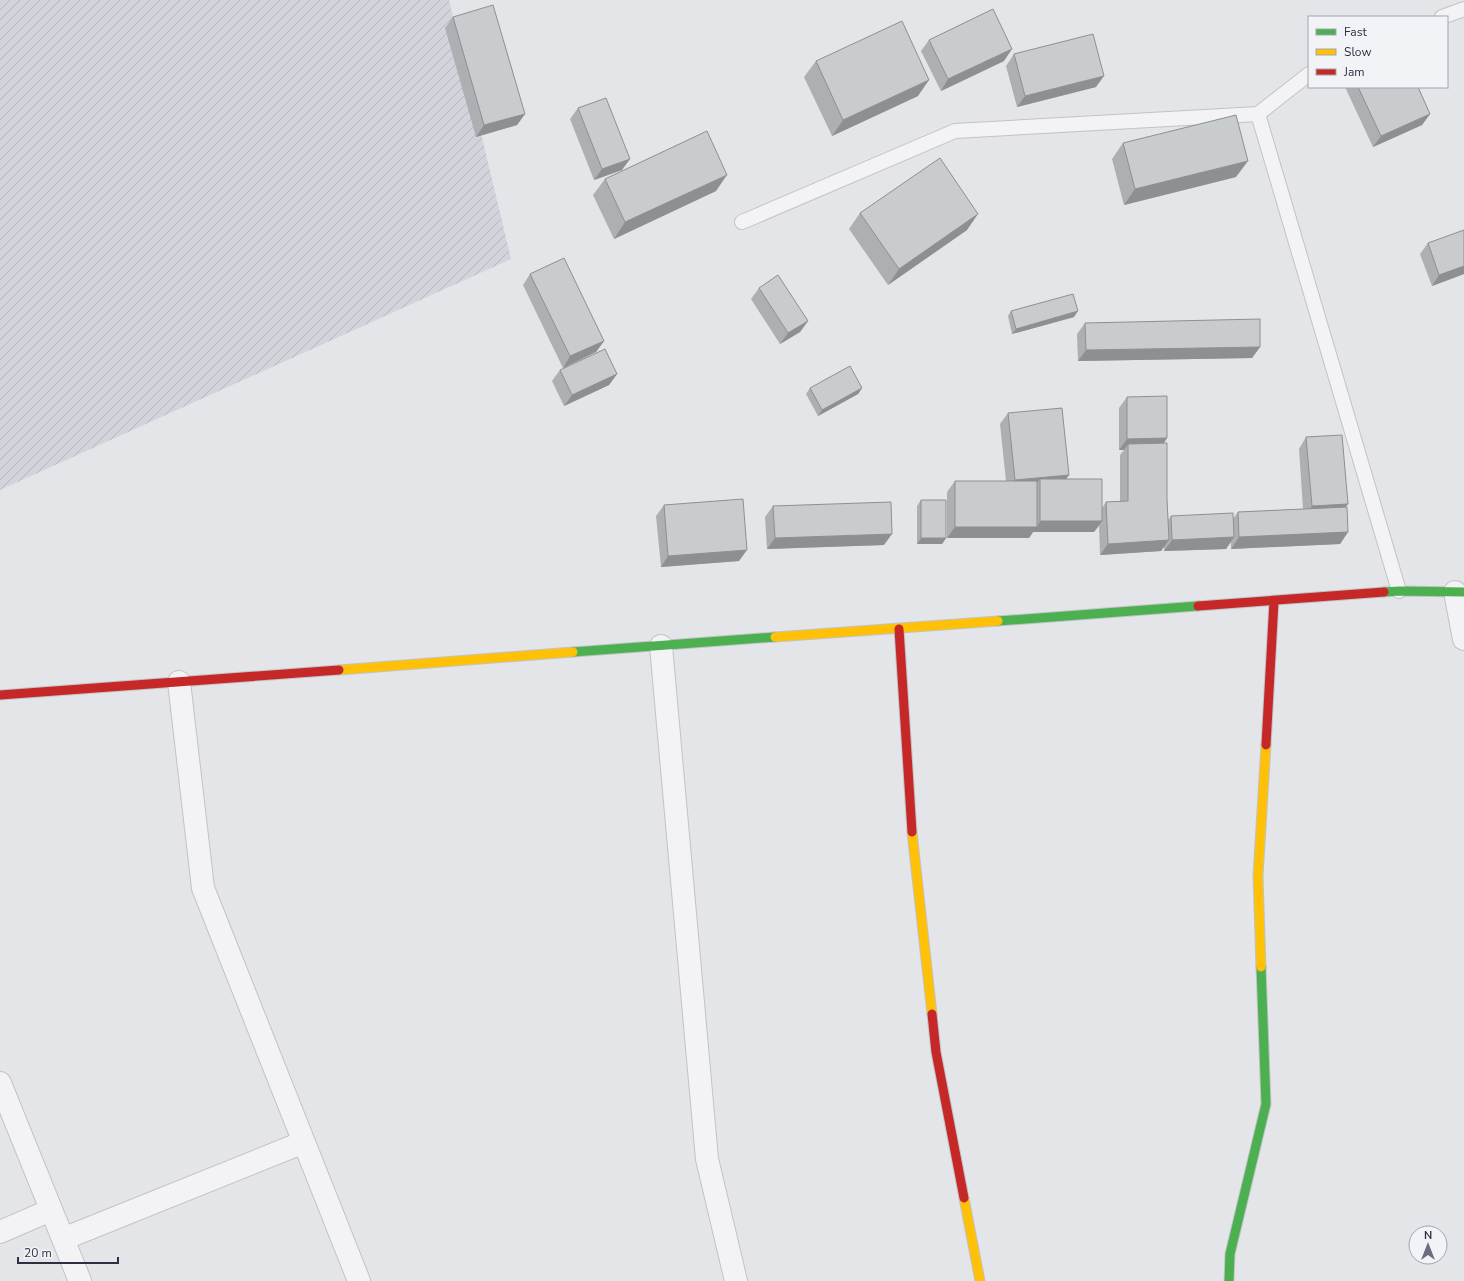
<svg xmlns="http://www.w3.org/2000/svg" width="1464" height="1281" font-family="'Nunito Sans',sans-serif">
	<defs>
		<pattern id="industrial-furrows" width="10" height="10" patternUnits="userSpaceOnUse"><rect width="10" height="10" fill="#d2d4db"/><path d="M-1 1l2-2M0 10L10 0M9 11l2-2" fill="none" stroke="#b4b6bd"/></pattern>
	</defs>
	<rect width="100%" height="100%" fill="#e3e5e8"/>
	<!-- industrial -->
	<path fill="url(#industrial-furrows)" d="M0 0H449L511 259 0 490Z"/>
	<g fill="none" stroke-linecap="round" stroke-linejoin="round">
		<defs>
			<path id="lane" d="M1442 17 1464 9
				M1258 114 1309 74
				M742 222 955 131 1258 114 1399 591"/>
			<path id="street" d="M1455 592 1464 639
				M661 646 707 1159 736 1281
				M179 682 203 888 359 1281
				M0 1083 80 1281
				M0 1232 51 1210
				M63 1239 304 1142"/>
			<path id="fast" d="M1384 592 1399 591 1464 592
				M998 621 1198 606
				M573 652 775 637
				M1229 1281 1230 1254 1266 1104 1261 967"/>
			<path id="slow" d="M775 637 998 621
				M339 670 573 652
				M912 832 932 1014
				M1261 967 1258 876 1266 745
				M964 1198 980 1281"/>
			<path id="jam" d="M1198 606 1384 592
				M899 629 912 832
				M0 695 339 670
				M1266 745 1274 601
				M932 1014 936 1052 964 1198"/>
		</defs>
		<!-- lane casing -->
		<use href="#lane" stroke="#c1c3c6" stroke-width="16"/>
		<!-- street casing -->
		<use href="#street" stroke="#c1c3c6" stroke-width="24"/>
		<!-- fast casing -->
		<use href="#fast" stroke="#c1c3c6" stroke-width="11"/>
		<!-- slow casing -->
		<use href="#slow" stroke="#c1c3c6" stroke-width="11"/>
		<!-- jam casing -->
		<use href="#jam" stroke="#c1c3c6" stroke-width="11"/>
		<!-- lane -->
		<use href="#lane" stroke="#f3f3f5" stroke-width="14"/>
		<!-- street -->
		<use href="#street" stroke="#f3f3f5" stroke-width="22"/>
		<!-- fast -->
		<use href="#fast" stroke="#4caf50" stroke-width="9"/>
		<!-- slow -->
		<use href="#slow" stroke="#ffc107" stroke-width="9"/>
		<!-- jam -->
		<use href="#jam" stroke="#c62828" stroke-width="9"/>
	</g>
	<!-- wall -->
	<path fill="#adafb2" d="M453 17 525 114 517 125 476 137 445 28Z
		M929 40 1004 61 941 91 921 51Z
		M1014 54 1096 87 1017 107 1006 66Z
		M816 61 918 96 832 136 804 77Z
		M1345 87H1418L1430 114 1422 125 1373 147Z
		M578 108 622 170 594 180 570 119Z
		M1123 143 1236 177 1124 205 1112 159Z
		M605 179 716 191 614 239 593 195Z
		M860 213 967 230 888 285 849 229Z
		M1428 243 1464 274 1432 286 1420 254Z
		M530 274 604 341 596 352 563 368 523 285Z
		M759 288 808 321 800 332 780 344 751 299Z
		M1011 311 1074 317 1012 334 1008 316Z
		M1085 323 1260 347 1252 358 1078 361 1077 334Z
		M560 370 617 374 609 385 564 406 552 381Z
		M810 388H862L858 394 818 416 806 394Z
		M1127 397 1167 438 1164 443 1168 520 1171 516 1233 519 1238 512 1303 509 1299 449 1306 437 1345 508 1348 532 1340 544 1231 549V542L1226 549 1164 551V547L1161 551 1100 555 1099 526 1094 532H1033L1029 538H947V492L955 481H1006L1000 424 1008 413 1069 475 1066 479 1102 508 1106 502 1120 501V455L1124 450H1119V408Z
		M921 500 946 538 942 544H917V506Z
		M664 505 739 561 661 567 656 516Z
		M773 506 884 545 767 549 765 517Z"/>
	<!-- shaded-wall -->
	<path fill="#8d8f91" d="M1012 49 1004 61 941 91 948 79Z
		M1104 76 1096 87 1017 107 1025 96Z
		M929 80 918 96 832 136 843 120Z
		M525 114 517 125 476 137 484 125Z
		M1430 114 1422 125 1373 147 1381 136Z
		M630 159 622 170 594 180 602 169Z
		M1248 161 1236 177 1124 205 1135 189Z
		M727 175 716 191 614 239 625 222Z
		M978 214 967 230 888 285 899 269Z
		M1464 266V274L1432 286 1439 275Z
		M1078 311 1074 317 1012 334 1016 329Z
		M808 321 800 332 780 344 788 333Z
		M604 341 596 352 563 368 570 356Z
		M1260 347 1252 358 1078 361 1086 350Z
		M617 374 609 385 564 406 572 395Z
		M862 388 858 394 818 416 822 410Z
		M1167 438 1160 449 1128 444 1124 450H1119L1127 439Z
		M1069 475 1061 486 1040 479 1033 489 1007 491 1015 480Z
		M1348 504 1340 515 1304 517 1312 506Z
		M1040 521H1102L1094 532H1033L1029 538H947L955 527H1037Z
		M1348 532 1340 544 1231 549 1239 537Z
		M892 534 884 545 767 549 775 538Z
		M1234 537 1226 549 1164 551 1172 540Z
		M921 538H946L942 544H917Z
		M1169 540 1161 551 1100 555 1108 544Z
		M747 550 739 561 661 567 668 556Z"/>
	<!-- building -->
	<path fill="#c9cccf" stroke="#8d8f91" d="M493 5 525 114 484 125 453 17Z
		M993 9 1012 49 948 79 929 40Z
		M902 21 929 80 843 120 816 61Z
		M1093 34 1104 76 1025 96 1014 54Z
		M1358 87H1418L1430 114 1381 136Z
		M606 98 630 159 602 169 578 108Z
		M1236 115 1248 161 1135 189 1123 143Z
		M707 131 727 175 625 222 605 179Z
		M940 158 978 214 899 269 860 213Z
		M1464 230V266L1439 275 1428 243Z
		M564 258 604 341 570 356 530 274Z
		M778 275 808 321 788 333 759 288Z
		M1073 294 1078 311 1016 329 1011 311Z
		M1260 319V347L1086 350 1085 323Z
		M605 349 617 374 572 395 560 370Z
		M850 366 862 388 822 410 810 388Z
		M1167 396V438L1127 439V397Z
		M1062 408 1069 475 1015 480 1008 413Z
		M1342 435 1348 504 1312 506 1306 437Z
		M1167 443V499L1169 540 1108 544 1106 502 1128 501V444Z
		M1040 479H1102V521H1040Z
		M955 481H1037V527H955Z
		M743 499 747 550 668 556 664 505Z
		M921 500H946V538H921Z
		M891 502 892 534 775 538 773 506Z
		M1347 507 1348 532 1239 537 1238 512Z
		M1233 513 1234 537 1172 540 1171 516Z"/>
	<!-- legend -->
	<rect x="1308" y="16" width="140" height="72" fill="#f2f3f7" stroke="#a2a5ae"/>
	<rect x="1316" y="29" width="20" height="6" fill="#4caf50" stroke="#a2a5ae"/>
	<text x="1344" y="36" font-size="12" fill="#2b3040">Fast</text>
	<rect x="1316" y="49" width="20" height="6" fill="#ffc107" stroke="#a2a5ae"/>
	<text x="1344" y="56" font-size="12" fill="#2b3040">Slow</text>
	<rect x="1316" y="69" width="20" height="6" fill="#c62828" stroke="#a2a5ae"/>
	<text x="1344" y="76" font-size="12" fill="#2b3040">Jam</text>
	<!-- north arrow -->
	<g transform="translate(1428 1245)"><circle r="19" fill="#f2f3f7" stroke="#a2a5ae"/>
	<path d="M0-3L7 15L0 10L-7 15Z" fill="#6b6f7b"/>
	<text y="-6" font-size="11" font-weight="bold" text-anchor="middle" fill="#2b3040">N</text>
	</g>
	<!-- scale -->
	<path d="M18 1257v6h100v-6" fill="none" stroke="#2b3040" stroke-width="2"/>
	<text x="24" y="1257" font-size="12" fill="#2b3040" stroke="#f2f3f7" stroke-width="3" paint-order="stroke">20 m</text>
</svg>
